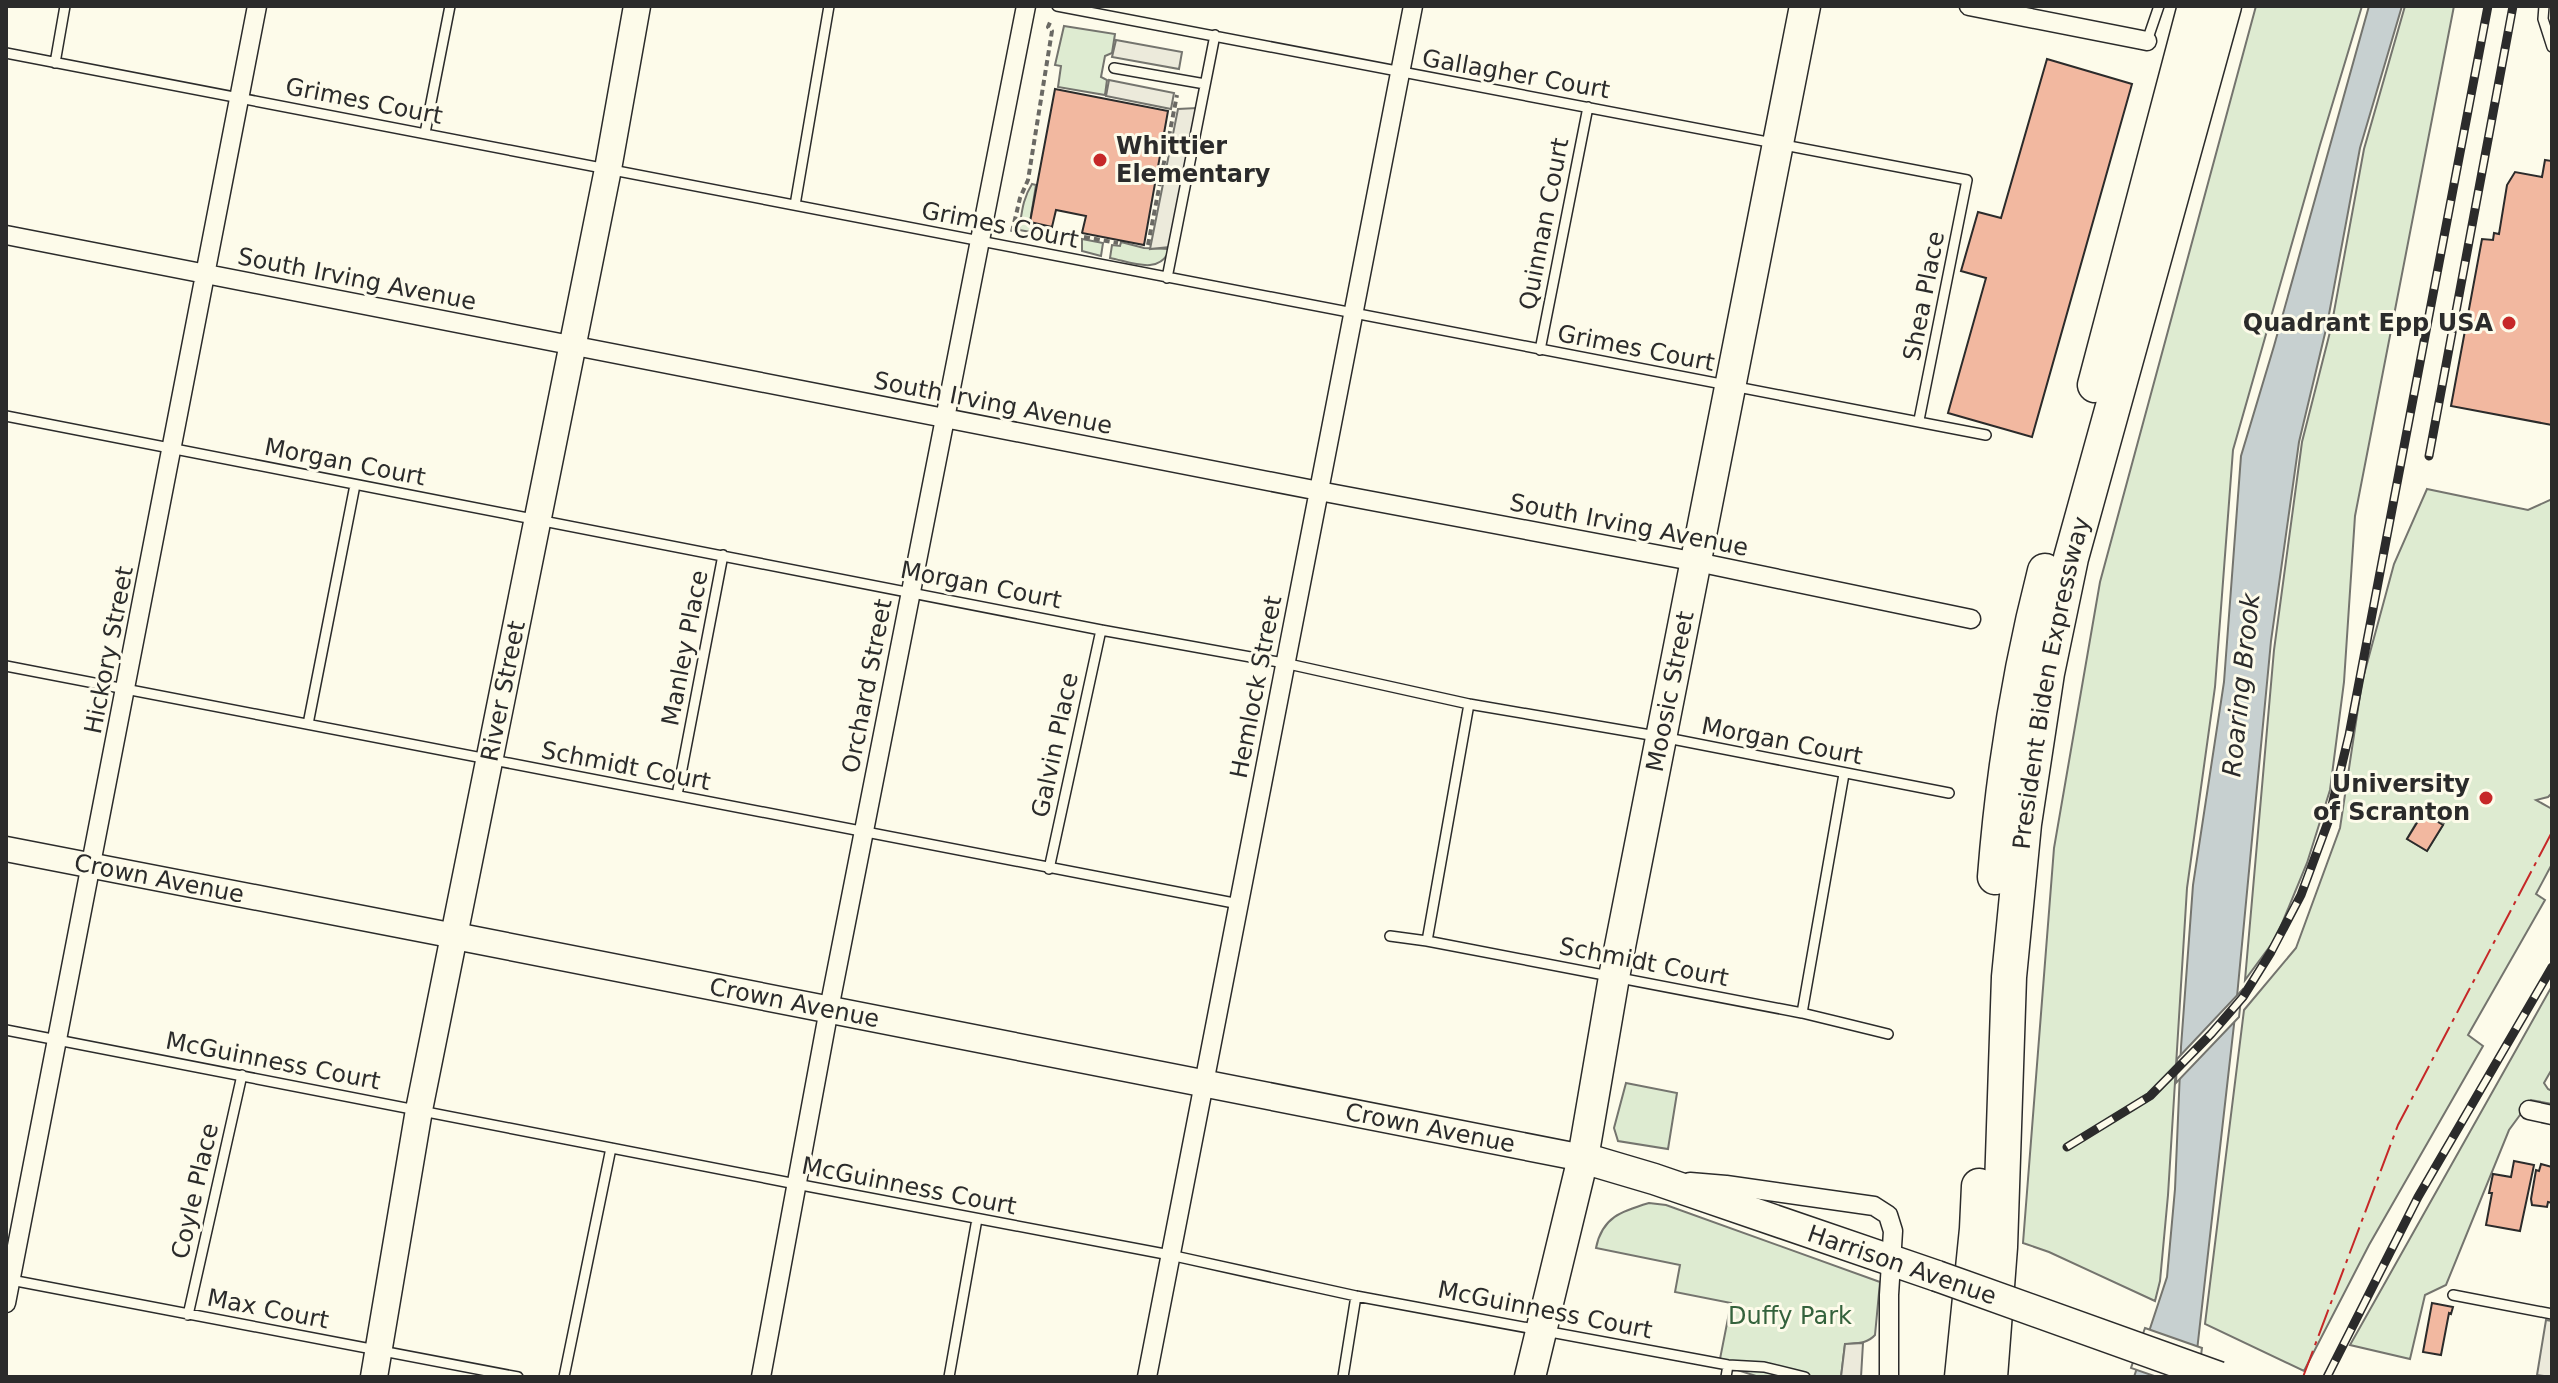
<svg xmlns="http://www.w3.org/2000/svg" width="2558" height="1383" font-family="'DejaVu Sans',sans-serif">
	<rect width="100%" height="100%" fill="#fdfbea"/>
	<!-- green -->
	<path fill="#deebd1" stroke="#74746e" stroke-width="2" fill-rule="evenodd" d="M2256 6H2362L2320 145 2233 450 2215 687 2187 888 2168 1195 2160 1281 2155 1301 2049 1252 2023 1243 2054 848 2100 582Z
		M2405 6H2454L2355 516 2344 682 2330 790 2307 863 2276 938 2245 980 2274 650 2302 442 2331 328 2364 149Z
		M1064 26 1115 34 1112 53 1105 56 1101 77 1107 80 1105 95 1058 87 1061 66 1055 65Z
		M1032 184 1036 185 1030 222 1033 224 1031 232 1019 230C1022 213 1022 200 1032 184Z
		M1082 239 1103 243 1101 256 1082 251Z
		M1121 242 1144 248 1170 249C1160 276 1131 262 1110 258L1112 245 1120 246Z
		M2427 489 2528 510 2552 499V793L2548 797 2536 800 2552 809V864L2536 894 2545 900 2468 1035 2483 1046 2369 1245 2304 1371 2205 1324 2244 1010 2296 948 2340 828 2362 682 2394 564ZM2422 813 2444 823 2427 851 2407 839Z
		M2552 986V1069L2544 1083 2548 1089 2552 1091V1104L2531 1100 2509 1130 2446 1285 2425 1295 2410 1359 2350 1345Z
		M1626 1083 1677 1093 1668 1149 1618 1141 1614 1128Z
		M1649 1203 1666 1205 1880 1282 1875 1335C1867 1344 1857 1343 1845 1344L1841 1377H1759L1719 1364 1731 1303 1675 1292 1680 1265 1596 1248C1602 1217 1622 1211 1649 1203Z"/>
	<!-- parking -->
	<path fill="#eceadb" stroke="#74746e" stroke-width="2" d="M1116 40 1182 52 1179 69 1112 57Z
		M1109 80 1174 93 1171 109 1106 96Z
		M1197 108 1170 247 1150 249 1178 109Z
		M2546 1320 2552 1321V1377L2537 1375Z
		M1863 1343 1861 1377H1841L1845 1344Z"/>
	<!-- water -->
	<path fill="#c7d0d0" stroke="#74746e" stroke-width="2" d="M2369 6H2402L2360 148 2327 325 2299 442 2271 641 2236 1007 2194 1377H2134L2167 1277 2175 1189 2181 1047 2193 885 2224 682 2241 456 2274 346Z"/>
	<!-- pier -->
	<path fill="#fdfbea" stroke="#74746e" stroke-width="2" d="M2242 990 2239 1017 2176 1083 2177 1059Z
		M2145 1328 2202 1348 2198 1377H2157L2131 1368Z"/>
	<!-- building -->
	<path fill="#f2b8a0" stroke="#2b2b2b" stroke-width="2" d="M2047 59 2132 84 2032 437 1948 413 1986 278 1961 271 1978 212 2001 218Z
		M1055 89 1168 111 1144 245 1082 233 1086 216 1056 210 1052 227 1030 222Z
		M2545 160 2552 161V425L2451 406 2482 239 2493 240 2494 233 2499 234 2507 185 2515 172 2542 177Z
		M2423 813 2443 825 2427 851 2407 839Z
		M2514 1161 2534 1165 2520 1231 2486 1225 2492 1193H2489L2493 1174 2511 1177Z
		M2541 1164 2552 1167V1203L2548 1202 2547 1207 2532 1205 2531 1199 2536 1170 2539 1171Z
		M2432 1303 2453 1307 2451 1314 2449 1313 2441 1355 2423 1352Z"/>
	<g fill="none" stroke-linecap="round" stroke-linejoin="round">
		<defs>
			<path id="service" d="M1057 6 1967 180 1919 420
				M2544 6 2543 19 2552 47
				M2147 41 2159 6
				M6 53 1986 435
				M55 63 65 6
				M1114 68 1205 84
				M425 133 450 6
				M795 205 829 6
				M1167 278 1215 35
				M1540 350 1588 107
				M6 416 1101 630 1284 663 1469 704 1662 737 1949 793
				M6 666 1239 904
				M308 724 355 485
				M677 795 723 555
				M1049 869 1101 630
				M1390 936 1427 941 1802 1013 1888 1034
				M1427 941 1469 704
				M1802 1013 1844 774
				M6 1030 796 1184 1170 1255 1356 1296 1728 1365 1764 1367 1805 1377
				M11 1280 518 1377
				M2453 1295 2552 1314
				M188 1315 242 1075
				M564 1377 611 1148
				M949 1377 977 1219
				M1343 1377 1356 1296
				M1726 1377 1728 1365"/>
			<path id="minor" d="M1969 6 2147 41
				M6 235 1319 491 1697 562 1971 619
				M2529 1110 2552 1115
				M1690 1182 1726 1185 1874 1206 1888 1215 1893 1231 1889 1295V1377
				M6 1303 257 6
				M761 1377 829 1009 1026 6
				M1147 1377 1413 6"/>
			<g id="tertiary">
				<path id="s1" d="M6 849 455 936"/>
			</g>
			<g id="secondary">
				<path id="s2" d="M455 936 1583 1158"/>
				<path id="s3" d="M374 1377 419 1110 608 169 637 6"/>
			</g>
			<g id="primary">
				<path d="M1583 1158 1654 1179 1937 1276"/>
				<path id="s4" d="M1530 1377 1583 1158 1614 977 1805 6"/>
			</g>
			<g id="motorway">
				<path d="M2095 385 2195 6"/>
				<path d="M1995 877C2003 774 2019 672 2045 571"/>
				<path d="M1962 1377 1977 1229 1979 1186"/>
				<path id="s5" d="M1990 1377 2000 1247 2009 977 2024 824 2047 673 2071 558 2224 6"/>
			</g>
		</defs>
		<!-- service casing -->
		<use href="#service" stroke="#2b2b2b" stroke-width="12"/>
		<!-- minor casing -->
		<use href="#minor" stroke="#2b2b2b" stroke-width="21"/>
		<!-- tertiary casing -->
		<use href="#tertiary" stroke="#2b2b2b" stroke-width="27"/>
		<!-- secondary casing -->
		<use href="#secondary" stroke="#2b2b2b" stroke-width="29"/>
		<!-- primary casing -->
		<use href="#primary" stroke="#2b2b2b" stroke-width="33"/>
		<!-- motorway casing -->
		<use href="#motorway" stroke="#2b2b2b" stroke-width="37"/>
		<!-- path -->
		<path stroke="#6a6964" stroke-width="4" stroke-dasharray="6 4" stroke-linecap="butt" d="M1012 232 1020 198 1028 180 1052 31 1048 27 1051 20
			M1084 237 1118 243
			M1148 245 1177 95"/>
		<!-- service -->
		<use href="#service" stroke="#fdfbea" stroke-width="9"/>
		<!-- minor -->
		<use href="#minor" stroke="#fdfbea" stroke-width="18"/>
		<!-- tertiary -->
		<use href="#tertiary" stroke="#fdfbea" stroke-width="24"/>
		<!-- secondary -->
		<use href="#secondary" stroke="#fdfbea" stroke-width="26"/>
		<!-- primary -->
		<use href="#primary" stroke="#fdfbea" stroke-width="30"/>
		<!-- motorway -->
		<use href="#motorway" stroke="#fdfbea" stroke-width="34"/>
		<defs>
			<path id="rail" d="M2429 456 2513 6
				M2067 1147 2150 1096 2211 1034 2243 997 2271 952 2301 895 2328 822 2349 735 2488 6
				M2327 1377 2418 1197 2552 967"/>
		</defs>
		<!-- rail casing -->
		<use href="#rail" stroke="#2b2b2b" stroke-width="9"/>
		<!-- rail -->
		<use href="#rail" stroke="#fdfbea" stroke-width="6" stroke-dasharray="18" stroke-linecap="butt"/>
		<defs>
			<path id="primary-bridge" d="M1937 1276 2219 1377"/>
		</defs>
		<!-- primary-bridge casing -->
		<use href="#primary-bridge" stroke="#2b2b2b" stroke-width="33" stroke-linecap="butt"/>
		<!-- primary-bridge -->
		<use href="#primary-bridge" stroke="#fdfbea" stroke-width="30"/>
		<!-- power -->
		<path stroke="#c62828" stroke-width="2" stroke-dasharray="28 6 4 6" stroke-linecap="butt" d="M2303 1377 2398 1125 2552 832"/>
	</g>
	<!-- markers -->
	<g fill="#c62828" stroke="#fdfbea" stroke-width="3">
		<circle cx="1100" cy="160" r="8"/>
		<circle cx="2509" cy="323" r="8"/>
		<circle cx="2486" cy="798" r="8"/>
	</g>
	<g text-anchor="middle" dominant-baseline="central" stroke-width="6" stroke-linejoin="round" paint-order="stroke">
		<!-- street labels -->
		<g font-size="24" fill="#2b2b2b" stroke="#fdfbea">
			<text transform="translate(1516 74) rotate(10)">Gallagher Court</text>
			<text transform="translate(364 101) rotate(11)">Grimes Court</text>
			<text transform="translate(1544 224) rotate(-79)">Quinnan Court</text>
			<text transform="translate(1000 225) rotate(11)">Grimes Court</text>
			<text transform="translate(357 279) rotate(11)">South Irving Avenue</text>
			<text transform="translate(1924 296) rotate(-79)">Shea Place</text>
			<text transform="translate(1636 348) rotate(11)">Grimes Court</text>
			<text transform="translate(993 403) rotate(11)">South Irving Avenue</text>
			<text transform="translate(345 462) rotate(11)">Morgan Court</text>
			<text transform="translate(1629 525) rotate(11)">South Irving Avenue</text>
			<text transform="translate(981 585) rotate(11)">Morgan Court</text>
			<text transform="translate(685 648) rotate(-79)">Manley Place</text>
			<text transform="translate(109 650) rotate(-79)">Hickory Street</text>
			<text stroke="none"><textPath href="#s5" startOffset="698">President Biden Expressway</textPath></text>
			<text transform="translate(867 686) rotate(-79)">Orchard Street</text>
			<text transform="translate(1256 687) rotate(-79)">Hemlock Street</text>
			<text stroke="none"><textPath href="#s3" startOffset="698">River Street</textPath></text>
			<text stroke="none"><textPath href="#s4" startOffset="700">Moosic Street</textPath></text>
			<text transform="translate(1782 741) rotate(11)">Morgan Court</text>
			<text transform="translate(1055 745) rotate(-78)">Galvin Place</text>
			<text transform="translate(626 766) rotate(11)">Schmidt Court</text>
			<text stroke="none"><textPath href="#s1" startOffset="156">Crown Avenue</textPath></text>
			<text transform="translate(1644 962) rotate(11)">Schmidt Court</text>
			<text stroke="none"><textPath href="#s2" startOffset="346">Crown Avenue</textPath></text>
			<text transform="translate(273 1061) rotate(11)">McGuinness Court</text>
			<text stroke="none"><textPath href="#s2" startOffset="994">Crown Avenue</textPath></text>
			<text transform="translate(909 1186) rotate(11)">McGuinness Court</text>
			<text transform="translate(195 1191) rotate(-77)">Coyle Place</text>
			<text transform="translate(1902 1265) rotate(19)">Harrison Avenue</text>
			<text transform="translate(268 1309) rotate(11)">Max Court</text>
			<text transform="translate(1545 1310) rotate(11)">McGuinness Court</text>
		</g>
		<!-- poi labels -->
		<g font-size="24" font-weight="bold" fill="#2b2b2b" stroke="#fdfbea" text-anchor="end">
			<text x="1116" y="146" text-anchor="start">Whittier<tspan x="1116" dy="28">Elementary</tspan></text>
			<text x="2493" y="323">Quadrant Epp USA</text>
			<text x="2470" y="784">University<tspan x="2470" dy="28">of Scranton</tspan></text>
		</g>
		<!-- park labels -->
		<g font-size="24" fill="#34623c" stroke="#fdfbea">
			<text x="1790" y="1316">Duffy Park</text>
		</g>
		<!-- water labels -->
		<g font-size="26" font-style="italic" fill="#2b2b2b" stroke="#fdfbea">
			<text transform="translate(2241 685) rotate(-84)">Roaring Brook</text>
		</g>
	</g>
	<!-- border -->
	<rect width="2558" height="1383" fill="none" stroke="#2b2b2b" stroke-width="16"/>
</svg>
